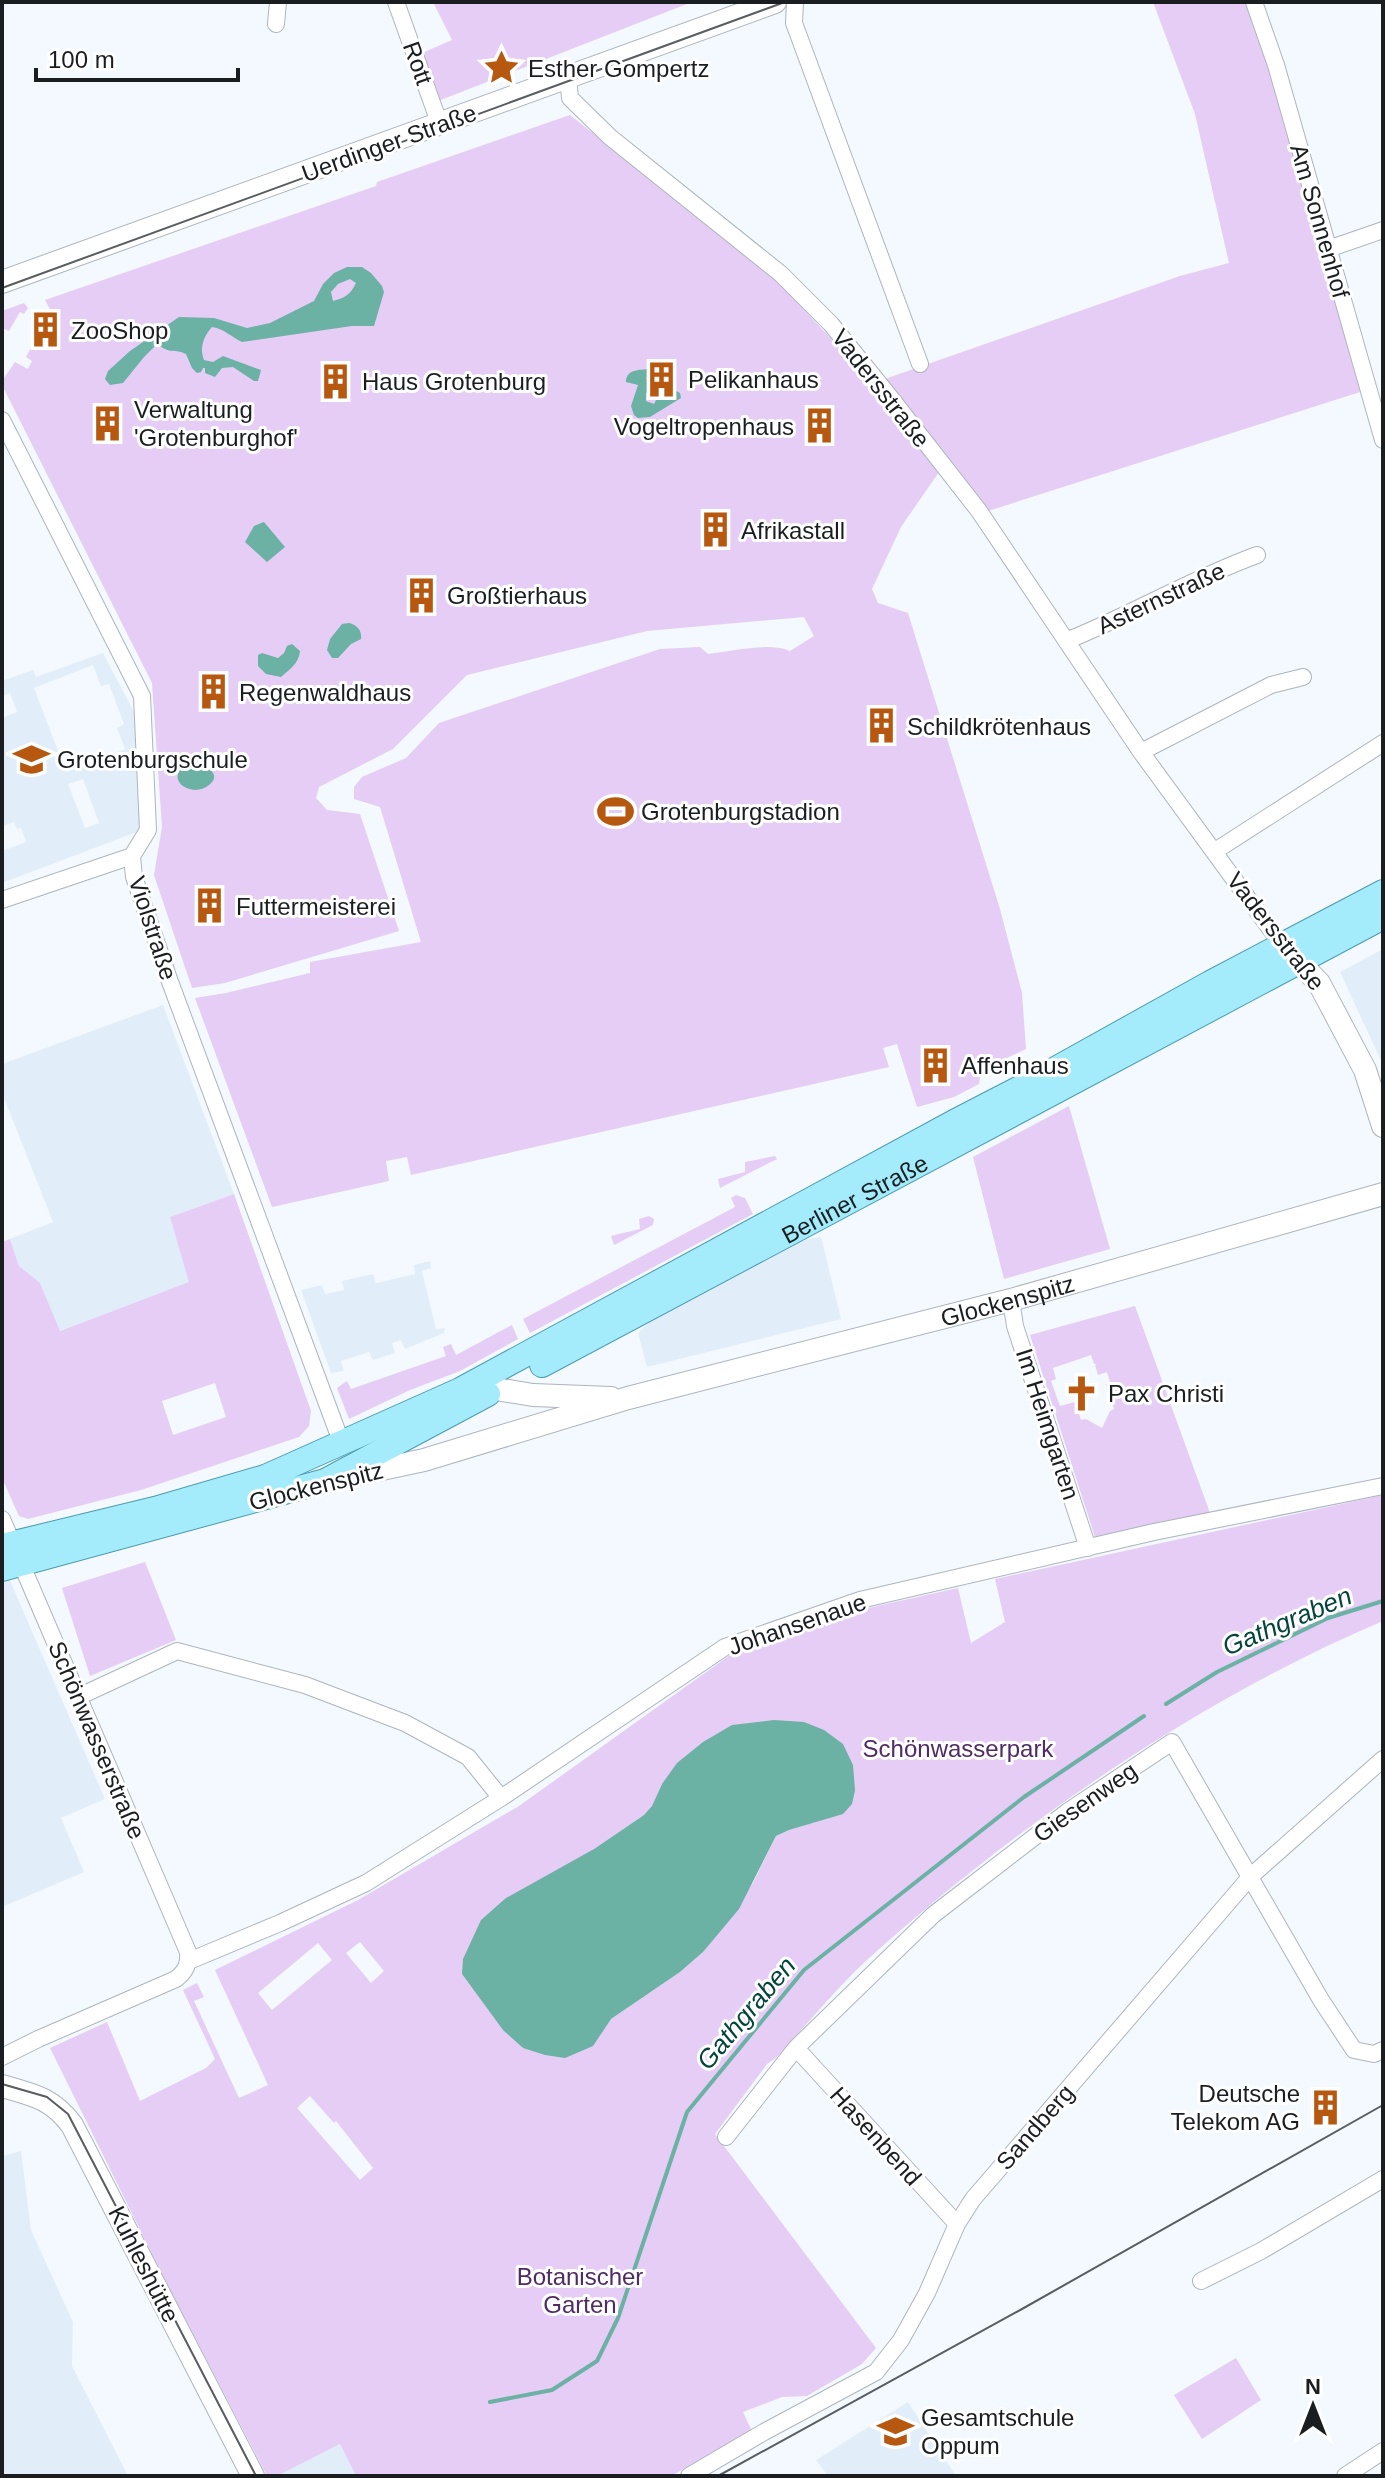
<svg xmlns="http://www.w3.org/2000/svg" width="1385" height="2478" font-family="Helvetica,sans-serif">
	<rect width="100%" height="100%" fill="#f3f9fe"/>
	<!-- built -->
	<path fill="#e1eef9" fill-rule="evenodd" d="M103 653 134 712 142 830 2 883V851L26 842 21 828 17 829 14 822 2 826V718L17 712 10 693 2 696V681L33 670 36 677ZM93 665 101 686 109 684 124 724 117 728 125 749 66 772 34 688ZM83 779 99 823 85 828 68 784Z
		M1383 949V1065L1340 972Z
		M163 1005 234 1194 170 1217 190 1282 59 1331 40 1283 19 1266 10 1239 53 1222 2 1093V1064Z
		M821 1237 841 1319 647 1367 638 1333 653 1319 800 1240Z
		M430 1261 431 1268 422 1271 436 1329 445 1328 444 1333 405 1349 401 1340 392 1343 395 1353 373 1360 369 1352 341 1361 344 1371 331 1373 301 1290 322 1285 325 1294 344 1290 342 1281 373 1274 376 1283 415 1274 414 1265Z
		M8 1576 105 1799 61 1818 84 1872 2 1907V1578Z
		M21 2151 31 2230 73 2322 72 2366 128 2476H2V2156Z
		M908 2402 956 2476H828L816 2460Z
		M340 2444 356 2476H277Z"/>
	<!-- green -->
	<path fill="#e5cdf6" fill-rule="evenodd" d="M433 2H692L438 101 422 53 452 40Z
		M1153 2H1246L1270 67 1360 392 982 513 882 380 1180 276 1229 263 1195 114Z
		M570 115 772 275 863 373 939 472 901 527 872 589 878 603 908 613 1000 909 1022 993 1026 1049 981 1070 979 1084 954 1097 917 1107 897 1044 883 1048 889 1067 411 1175 407 1157 386 1161 389 1181 272 1207 195 998 226 993 310 973V962L421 942 380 807 354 799V787L362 777 406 758 439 723 660 649 700 647 708 654C731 651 770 642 790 651L814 636 804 617 647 631 467 675 393 749 319 787 316 798 327 810 360 814 399 931 225 983 192 988 154 875 162 827 152 683 2 385V381L15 362 28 369 32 361 26 357 34 342 42 346 55 323 49 319 50 309 45 300 376 186 377 182Z
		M24 303 28 308 24 314 20 312 9 331 2 328V311Z
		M1069 1106 1110 1249 1004 1279 973 1157Z
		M775 1156 777 1159 775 1160 720 1188 718 1179 745 1172V1162Z
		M234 1194 311 1411 309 1426 299 1437 141 1490 28 1519 19 1516 2 1478V1242L10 1239 19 1266 40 1283 60 1331 189 1282 170 1217ZM215 1383 226 1417 173 1435 162 1401Z
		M736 1195 745 1198 753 1214 530 1333 523 1319 735 1207 731 1198Z
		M649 1216 654 1219 653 1225 614 1245 611 1236 640 1229 639 1219Z
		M1135 1306 1210 1513 1095 1537 1030 1335ZM1091 1355 1094 1364H1097L1095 1365 1098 1375 1107 1372 1110 1382 1106 1384 1114 1409 1110 1411 1102 1428 1086 1419 1081 1420 1075 1402 1060 1406 1051 1381 1056 1379 1053 1368Z
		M512 1325 518 1339 460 1371 410 1390 349 1419 337 1388 347 1381 351 1389 446 1356 443 1347 451 1344 456 1355Z
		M1383 1495V1621C1197 1700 1018 1824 868 1959 836 1989 807 2024 777 2057L767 2064 715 2134 876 2348 862 2364 807 2396 782 2397 743 2412 752 2431 671 2476H356L340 2444 277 2476H267L165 2280 50 2048 107 2022 140 2101 206 2068 215 2059 183 1990 197 1983 204 1997 194 2001 239 2098 268 2085 215 1970 358 1900 519 1806 730 1655 859 1610 958 1588 971 1643 1005 1622 995 1579ZM662 1784 844 1813 789 1830 776 1836 753 1883 703 1952 680 1972 611 2019 523 2048 503 2029 462 1974 594 1849 644 1815 652 1807ZM360 1942 384 1971 371 1983 346 1953ZM318 1943 332 1960 272 2010 258 1993ZM310 2096 334 2123 336 2121 373 2168 360 2180 297 2108Z
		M145 1562 176 1640 90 1676 62 1588Z
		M1236 2358 1261 2400 1202 2439 1174 2395Z"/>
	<!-- water -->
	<path fill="#6bb1a4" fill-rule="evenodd" d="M347 267H362L371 273 382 286 384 292 374 326H352L242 342C231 337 225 329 212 327 204 336 199 347 204 360L213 362 223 356 261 370 258 381H254L233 367 222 368 215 377 205 373V368H203L201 372 197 373 192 368 186 354C174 348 171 355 157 344L144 357 123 383 110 385 105 379 108 371 130 351 179 317 214 318 247 328 270 323 314 301 323 284 334 273ZM350 279 356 283C351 294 345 298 333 301L331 292 338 284Z
		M652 369 653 372 646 378 653 389 646 393V401L654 404 658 396 673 389 680 393 681 398 650 417 638 418 634 415 631 406 638 385 626 382C626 368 642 370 652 369Z
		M264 522 285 547 267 562 245 542 254 526Z
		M349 623C357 625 362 630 361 639L351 644 338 658H332L327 650 330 639 342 624Z
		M292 644 300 651C299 663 290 669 281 677L266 674 258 666V655L262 653 278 658 284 653 287 646Z
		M190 763C200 763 225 772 209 785 191 800 160 777 190 763Z
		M774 1720 804 1722 824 1730 843 1744 853 1765 855 1790 852 1804 843 1814 789 1830 776 1836 739 1909 703 1952 680 1972 611 2019 593 2046 565 2058 545 2055 523 2048 503 2030 462 1974 463 1959 481 1920 506 1898 594 1849 644 1815 652 1806 662 1784 677 1763 703 1742 732 1725Z"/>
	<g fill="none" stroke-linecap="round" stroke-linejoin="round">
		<!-- stream -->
		<path stroke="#6bb1a4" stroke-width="4" d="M1166 1704 1217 1672 1328 1618 1383 1601
			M490 2402 552 2390 597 2361 618 2318 687 2112 804 1970 1024 1797 1144 1716"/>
		<defs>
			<path id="street" d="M396 2 440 125
				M795 2 794 23 920 364
				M1254 2 1276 65 1383 440
				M276 24 278 2
				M568 77 570 98 610 137 781 274 831 324 890 397 979 511 1141 752 1282 945
				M1328 249 1383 230
				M2 420 142 696 148 830 132 856 134 877 169 979 342 1444
				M1066 641C1131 615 1191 579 1257 555
				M1141 752 1271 685 1303 677
				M1215 851 1383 743
				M2 900 132 856
				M1011 1300 1015 1326 1088 1548
				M2 1519 188 1952C189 1964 186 1971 176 1979L38 2039 2 2057
				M78 1697 177 1651 305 1685 405 1723 468 1757 501 1798
				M189 1961 280 1923 366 1883 501 1798 725 1647 860 1600 1154 1532 1383 1486
				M796 2048 957 2224
				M726 2137 796 2048 933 1915 1067 1812 1172 1742 1321 2000 1354 2050 1374 2054 1383 2050
				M1201 2281 1261 2251 1383 2179
				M689 2476 764 2432 876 2372 901 2340 927 2293 957 2224 973 2199 1251 1876 1383 1759
				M1345 2476 1383 2451"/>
			<g id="secondary">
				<path d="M2 282 775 2"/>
				<path d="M1286 949 1319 983 1365 1070 1383 1126"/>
				<path d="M470 1390 496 1389 533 1395 611 1398"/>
				<path id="s1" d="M335 1479 424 1460 628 1398 1011 1300 1383 1194"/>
				<path d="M2 2086C33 2095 52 2098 72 2125L253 2476"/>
			</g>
			<g id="primary">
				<path id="s2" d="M542 1365 1383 917"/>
				<path d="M2 1546 155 1509 265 1477 460 1390 956 1121 1041 1077 1210 983 1383 892"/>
				<path d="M2 1569 325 1481 488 1394"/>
			</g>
		</defs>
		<!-- street casing -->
		<use href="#street" stroke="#acb5bd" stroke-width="18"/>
		<!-- secondary casing -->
		<use href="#secondary" stroke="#acb5bd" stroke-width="24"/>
		<!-- primary casing -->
		<use href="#primary" stroke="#4c9bad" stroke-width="26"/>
		<!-- street -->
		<use href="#street" stroke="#fff" stroke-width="16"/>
		<!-- secondary -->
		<use href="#secondary" stroke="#fff" stroke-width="22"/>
		<!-- primary -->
		<use href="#primary" stroke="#a4ecfb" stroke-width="24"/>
		<!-- tram -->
		<path stroke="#585d60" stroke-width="2" d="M2 288 785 2
			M2 2084 47 2097 68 2114 256 2476
			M718 2476 1022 2309 1383 2105"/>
	</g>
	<!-- icons -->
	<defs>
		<symbol id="sight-bare" viewBox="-9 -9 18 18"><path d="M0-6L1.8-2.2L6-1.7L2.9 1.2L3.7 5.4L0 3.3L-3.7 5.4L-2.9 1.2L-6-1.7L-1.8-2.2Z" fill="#b75811" stroke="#fff" stroke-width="2.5" paint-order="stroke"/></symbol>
		<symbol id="building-bare" viewBox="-9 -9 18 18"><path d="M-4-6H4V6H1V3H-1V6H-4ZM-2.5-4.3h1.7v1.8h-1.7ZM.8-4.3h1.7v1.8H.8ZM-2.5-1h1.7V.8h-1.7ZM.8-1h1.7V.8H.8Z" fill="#b75811" stroke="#fff" stroke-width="2.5" paint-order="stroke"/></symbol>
		<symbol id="school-bare" viewBox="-9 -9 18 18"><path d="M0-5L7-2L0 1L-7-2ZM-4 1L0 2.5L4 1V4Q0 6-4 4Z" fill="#b75811" stroke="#fff" stroke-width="2.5" paint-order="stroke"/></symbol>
		<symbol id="stadium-bare" viewBox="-9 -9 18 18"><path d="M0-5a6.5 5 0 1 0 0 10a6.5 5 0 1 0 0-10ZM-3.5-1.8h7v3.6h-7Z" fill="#b75811" stroke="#fff" stroke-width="2.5" paint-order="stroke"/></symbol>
		<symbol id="church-bare" viewBox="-9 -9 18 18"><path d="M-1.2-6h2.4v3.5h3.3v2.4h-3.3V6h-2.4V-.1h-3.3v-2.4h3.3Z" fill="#b75811" stroke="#fff" stroke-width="2.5" paint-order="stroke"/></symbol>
	</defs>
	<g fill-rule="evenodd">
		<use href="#sight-bare" x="476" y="42" width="51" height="51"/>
		<use href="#building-bare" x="20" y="304" width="51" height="51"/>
		<use href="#building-bare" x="636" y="354" width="51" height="51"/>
		<use href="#building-bare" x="310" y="356" width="51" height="51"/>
		<use href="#building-bare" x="82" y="398" width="51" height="51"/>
		<use href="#building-bare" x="794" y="400" width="51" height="51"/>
		<use href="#building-bare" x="690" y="504" width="51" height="51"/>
		<use href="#building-bare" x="396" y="570" width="51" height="51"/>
		<use href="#building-bare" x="188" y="666" width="51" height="51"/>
		<use href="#building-bare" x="856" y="700" width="51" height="51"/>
		<use href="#school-bare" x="6" y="734" width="51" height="51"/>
		<use href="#stadium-bare" x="590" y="786" width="51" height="51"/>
		<use href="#building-bare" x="184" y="880" width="51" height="51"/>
		<use href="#building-bare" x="910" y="1040" width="51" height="51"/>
		<use href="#church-bare" x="1056" y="1368" width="51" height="51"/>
		<use href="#building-bare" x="1300" y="2082" width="51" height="51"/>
		<use href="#school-bare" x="870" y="2406" width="51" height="51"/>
	</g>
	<g text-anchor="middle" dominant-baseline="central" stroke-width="6" stroke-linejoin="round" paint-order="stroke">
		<!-- street labels -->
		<g font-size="24" fill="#1a1e21" stroke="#fff">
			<text transform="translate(418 63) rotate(70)">Rott</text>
			<text transform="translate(389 143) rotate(-20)">Uerdinger Straße</text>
			<text transform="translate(1320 221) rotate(74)">Am Sonnenhof</text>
			<text transform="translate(881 388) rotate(52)">Vadersstraße</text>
			<text transform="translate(1161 598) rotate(-25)">Asternstraße</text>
			<text transform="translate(153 928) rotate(72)">Violstraße</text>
			<text transform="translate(1276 931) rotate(52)">Vadersstraße</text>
			<text stroke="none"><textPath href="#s2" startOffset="354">Berliner Straße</textPath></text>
			<text stroke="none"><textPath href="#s1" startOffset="696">Glockenspitz</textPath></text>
			<text transform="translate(1048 1424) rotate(72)">Im Heimgarten</text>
			<text transform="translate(316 1486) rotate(-14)">Glockenspitz</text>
			<text transform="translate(797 1624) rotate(-19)">Johansenaue</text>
			<text transform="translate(97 1740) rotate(67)">Schönwasserstraße</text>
			<text transform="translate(1085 1802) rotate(-35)">Giesenweg</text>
			<text transform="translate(1035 2127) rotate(-49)">Sandberg</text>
			<text transform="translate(876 2136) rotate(48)">Hasenbend</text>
			<text transform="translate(144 2264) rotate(63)">Kuhleshütte</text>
		</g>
		<!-- poi labels -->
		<g font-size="24" fill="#1a1e21" stroke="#fff" text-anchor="start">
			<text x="528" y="68">Esther Gompertz</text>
			<text x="71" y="330">ZooShop</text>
			<text x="688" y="379">Pelikanhaus</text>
			<text x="362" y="381">Haus Grotenburg</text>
			<text x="134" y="409">Verwaltung<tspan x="134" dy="28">'Grotenburghof'</tspan></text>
			<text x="794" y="426" text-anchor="end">Vogeltropenhaus</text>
			<text x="741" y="530">Afrikastall</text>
			<text x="447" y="595">Großtierhaus</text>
			<text x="239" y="692">Regenwaldhaus</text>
			<text x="907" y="726">Schildkrötenhaus</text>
			<text x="57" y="759">Grotenburgschule</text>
			<text x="641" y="811">Grotenburgstadion</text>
			<text x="236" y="906">Futtermeisterei</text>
			<text x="961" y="1065">Affenhaus</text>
			<text x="1108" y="1393">Pax Christi</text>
			<text x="1300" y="2093" text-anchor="end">Deutsche<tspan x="1300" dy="28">Telekom AG</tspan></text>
			<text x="921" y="2417">Gesamtschule<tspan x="921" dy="28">Oppum</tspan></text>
		</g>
		<!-- park labels -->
		<g font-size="24" fill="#4f2a64" stroke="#fff">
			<text x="958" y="1748">Schönwasserpark</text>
			<text x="580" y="2276">Botanischer<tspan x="580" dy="28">Garten</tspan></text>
		</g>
		<!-- water labels -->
		<g font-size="26" font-style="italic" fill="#03453d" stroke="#fff">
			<text transform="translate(1287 1621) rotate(-23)">Gathgraben</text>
			<text transform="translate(746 2013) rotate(-50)">Gathgraben</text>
		</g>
	</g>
	<!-- border -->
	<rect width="1385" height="2478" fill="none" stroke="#1a1e21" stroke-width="8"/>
	<!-- north arrow -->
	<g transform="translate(1313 2406)" stroke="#ffffff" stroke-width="6" paint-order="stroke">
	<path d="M0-6L14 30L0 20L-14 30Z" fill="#1a1e21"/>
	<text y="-12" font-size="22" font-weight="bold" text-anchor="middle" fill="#1a1e21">N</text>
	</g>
	<!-- scale -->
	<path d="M36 68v12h202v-12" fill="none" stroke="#1a1e21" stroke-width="4"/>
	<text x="48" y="68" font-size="24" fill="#1a1e21" stroke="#ffffff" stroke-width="6" paint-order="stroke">100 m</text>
</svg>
